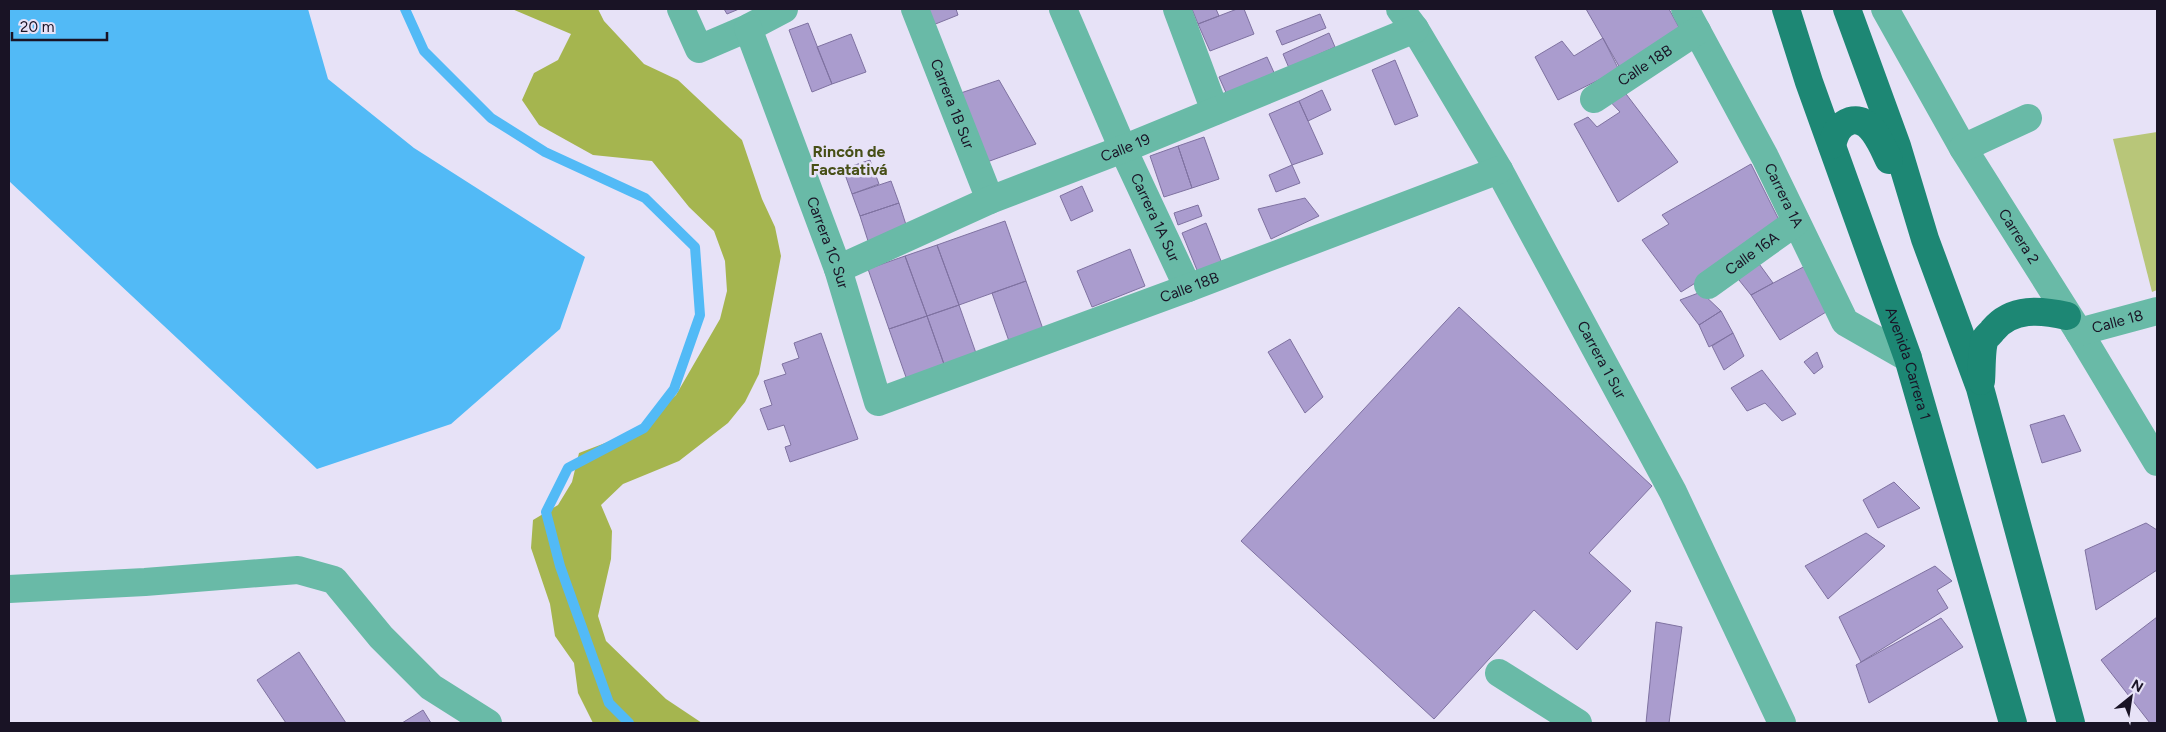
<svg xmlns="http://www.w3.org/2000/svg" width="2166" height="732" font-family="Figtree,sans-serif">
	<rect width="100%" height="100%" fill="#e7e2f7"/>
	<!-- green -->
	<path fill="#b8c679" d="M2157 132V290L2152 292 2113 139Z"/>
	<!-- forest -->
	<path fill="#a5b54f" d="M512 9H598L604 21 644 64 678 80 742 140 762 199 775 227 781 256 759 374 745 402 728 423 679 461 623 484 601 505 612 531 611 559 598 616 606 641 666 699 702 723H593L578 693 574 663 555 636 550 604 531 548 533 520 558 505 572 482 579 453 634 432 676 395 720 319 727 291 725 261 714 231 689 207 652 161 593 155 539 125 522 100 534 73 558 60 571 34Z"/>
	<!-- water -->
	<path fill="#52baf6" d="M9 9H308L328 79 414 148 585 257 560 329 451 424 317 469 9 181Z"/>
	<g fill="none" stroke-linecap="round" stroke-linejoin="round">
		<!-- stream -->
		<path stroke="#52baf6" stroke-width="10" d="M405 9 424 51 491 118 545 152 645 198 695 247 700 315 674 389 644 428 568 468 546 512 560 566 609 703 629 723"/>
	</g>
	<!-- building -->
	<path fill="#aa9cce" stroke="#7f72a1" d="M724 9H739L727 14Z
		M926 9H956L958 15 933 25Z
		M1192 9H1216L1219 16 1198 24Z
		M1237 9H1244L1254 34 1210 51 1198 24Z
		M1586 9H1669L1682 33 1620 68Z
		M1320 14 1326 28 1282 45 1276 31Z
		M808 23 832 84 812 92 789 30Z
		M1329 33 1335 47 1289 68 1283 54Z
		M851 34 866 72 832 84 817 47Z
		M1603 38 1619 70 1558 100 1535 57 1562 41 1574 56Z
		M1267 57 1276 77 1228 97 1219 77Z
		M1395 60 1418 116 1395 125 1372 70Z
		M999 80 1036 144 987 162 952 96Z
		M1322 90 1331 110 1308 121 1299 101Z
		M1623 90 1678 162 1618 202 1574 124 1588 117 1597 127 1620 112 1605 96Z
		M1299 101 1323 154 1292 165 1269 114Z
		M1204 137 1219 179 1192 188 1178 146Z
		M1178 146 1192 188 1164 197 1150 156Z
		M870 160 879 184 852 194 843 169Z
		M1751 164 1783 228 1681 292 1642 240 1669 224 1662 215Z
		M1292 165 1300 183 1276 192 1269 175Z
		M891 181 899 203 860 216 852 194Z
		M1082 186 1093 211 1071 221 1060 196Z
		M1305 198 1319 216 1271 239 1258 209Z
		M899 203 908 231 869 244 860 216Z
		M1198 205 1202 216 1178 225 1174 213Z
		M1005 221 1026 281 959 305 937 245Z
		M1206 223 1223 266 1199 275 1182 233Z
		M937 245 959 305 927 316 905 256Z
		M1130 249 1145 286 1092 307 1077 271Z
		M905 256 927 316 889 329 868 269Z
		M1757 261 1773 283 1751 295 1735 275Z
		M1807 265 1831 309 1780 340 1751 295Z
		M1026 281 1044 332 1010 344 992 293Z
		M1701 292 1721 311 1699 325 1680 300Z
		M959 305 977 356 945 367 927 316Z
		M1459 307 1652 486 1589 553 1631 591 1577 650 1534 610 1434 719 1241 541Z
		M1721 311 1733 333 1709 347 1699 325Z
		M927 316 945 367 907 380 889 329Z
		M821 333 858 439 790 462 785 447 791 445 784 425 768 430 760 409 772 405 764 381 786 374 782 364 799 358 794 343Z
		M1733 333 1744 356 1724 370 1712 346Z
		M1290 339 1323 397 1305 413 1268 352Z
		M1817 352 1823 367 1814 374 1804 362Z
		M1762 370 1796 414 1782 421 1765 403 1747 411 1731 388Z
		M2064 415 2081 451 2042 463 2030 425Z
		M1894 482 1920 508 1878 528 1863 500Z
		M2146 523 2157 530V570L2096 610 2085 550Z
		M1866 533 1885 546 1828 599 1805 566Z
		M1935 566 1952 581 1937 590 1948 608 1861 662 1839 617Z
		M2157 617V723H2150L2101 660Z
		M1941 618 1963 647 1869 703 1856 665Z
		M1656 622 1682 627 1669 723H1646Z
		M299 652 346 723H286L257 680Z
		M423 710 431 723H402Z"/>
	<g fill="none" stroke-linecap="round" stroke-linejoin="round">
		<!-- minor -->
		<g stroke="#69baa7" stroke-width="28">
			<path d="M681 9 699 49 748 28 784 9"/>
			<path id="s1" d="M915 9 990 200"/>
			<path id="s2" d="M1063 9 1123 149 1188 288"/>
			<path d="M1177 9 1215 111"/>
			<path id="s3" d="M1400 9 1415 29 1499 170 1673 492 1782 723"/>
			<path id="s4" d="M1685 9 1765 157 1845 322 1908 358"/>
			<path id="s5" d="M1885 9 1963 148 2079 332 2157 462"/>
			<path id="s6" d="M748 28 838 269 878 402 1188 288 1499 170"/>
			<path id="s7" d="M1594 99 1697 31"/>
			<path d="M1963 148 2028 118"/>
			<path id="s8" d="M838 269 990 200 1123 149 1415 29"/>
			<path id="s9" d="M1708 285 1796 222"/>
			<path id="s10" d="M2079 332 2157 311"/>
			<path d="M9 589 145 582 298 570 334 580 381 637 431 687 488 723"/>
			<path d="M1499 673 1578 723"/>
		</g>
		<!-- major -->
		<g stroke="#1d8774" stroke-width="28">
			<path id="s11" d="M1786 9 1809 82 1908 358 2013 723"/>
			<path d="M1847 9 1897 146 1925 239 1980 388 2071 723"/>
			<path d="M1832 145C1835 134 1838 125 1850 121 1871 115 1882 146 1889 160"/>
			<path d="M1981 381C1982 371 1981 348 1985 339 1987 336 1991 333 1993 330 2012 307 2041 310 2067 316"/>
		</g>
	</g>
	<g text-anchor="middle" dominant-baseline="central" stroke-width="5" stroke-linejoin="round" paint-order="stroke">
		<!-- street labels -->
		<g font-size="15" fill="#191325" stroke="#e7e2f7">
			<text stroke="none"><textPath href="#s7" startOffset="61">Calle 18B</textPath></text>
			<text stroke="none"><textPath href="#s1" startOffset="102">Carrera 1B Sur</textPath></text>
			<text stroke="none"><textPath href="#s8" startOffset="312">Calle 19</textPath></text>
			<text stroke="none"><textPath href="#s4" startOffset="211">Carrera 1A</textPath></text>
			<text stroke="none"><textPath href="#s2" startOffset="228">Carrera 1A Sur</textPath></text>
			<text stroke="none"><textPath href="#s5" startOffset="264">Carrera 2</textPath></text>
			<text stroke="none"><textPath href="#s6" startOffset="229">Carrera 1C Sur</textPath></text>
			<text stroke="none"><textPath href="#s9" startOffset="54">Calle 16A</textPath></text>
			<text stroke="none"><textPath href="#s6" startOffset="728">Calle 18B</textPath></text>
			<text stroke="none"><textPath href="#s10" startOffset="40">Calle 18</textPath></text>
			<text stroke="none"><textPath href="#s3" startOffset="405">Carrera 1 Sur</textPath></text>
			<text stroke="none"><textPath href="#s11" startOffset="375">Avenida Carrera 1</textPath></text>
		</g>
		<!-- neighbourhood labels -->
		<g font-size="16" font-weight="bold" fill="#474f16" stroke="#e7e2f7">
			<text x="849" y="151">Rincón de<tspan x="849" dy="18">Facatativá</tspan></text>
		</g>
	</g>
	<!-- border -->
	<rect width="2166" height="732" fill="none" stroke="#191325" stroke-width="20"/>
	<!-- north arrow -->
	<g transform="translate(2131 697) rotate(30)" stroke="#e7e2f7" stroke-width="4" paint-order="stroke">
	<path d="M0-4L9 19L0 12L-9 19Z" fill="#191325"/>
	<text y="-8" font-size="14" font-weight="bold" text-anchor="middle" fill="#191325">N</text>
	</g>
	<!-- scale -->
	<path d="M12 32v8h95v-8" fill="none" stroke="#191325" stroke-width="2.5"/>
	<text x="20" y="32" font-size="15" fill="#191325" stroke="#e7e2f7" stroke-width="4" paint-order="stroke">20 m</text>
</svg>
